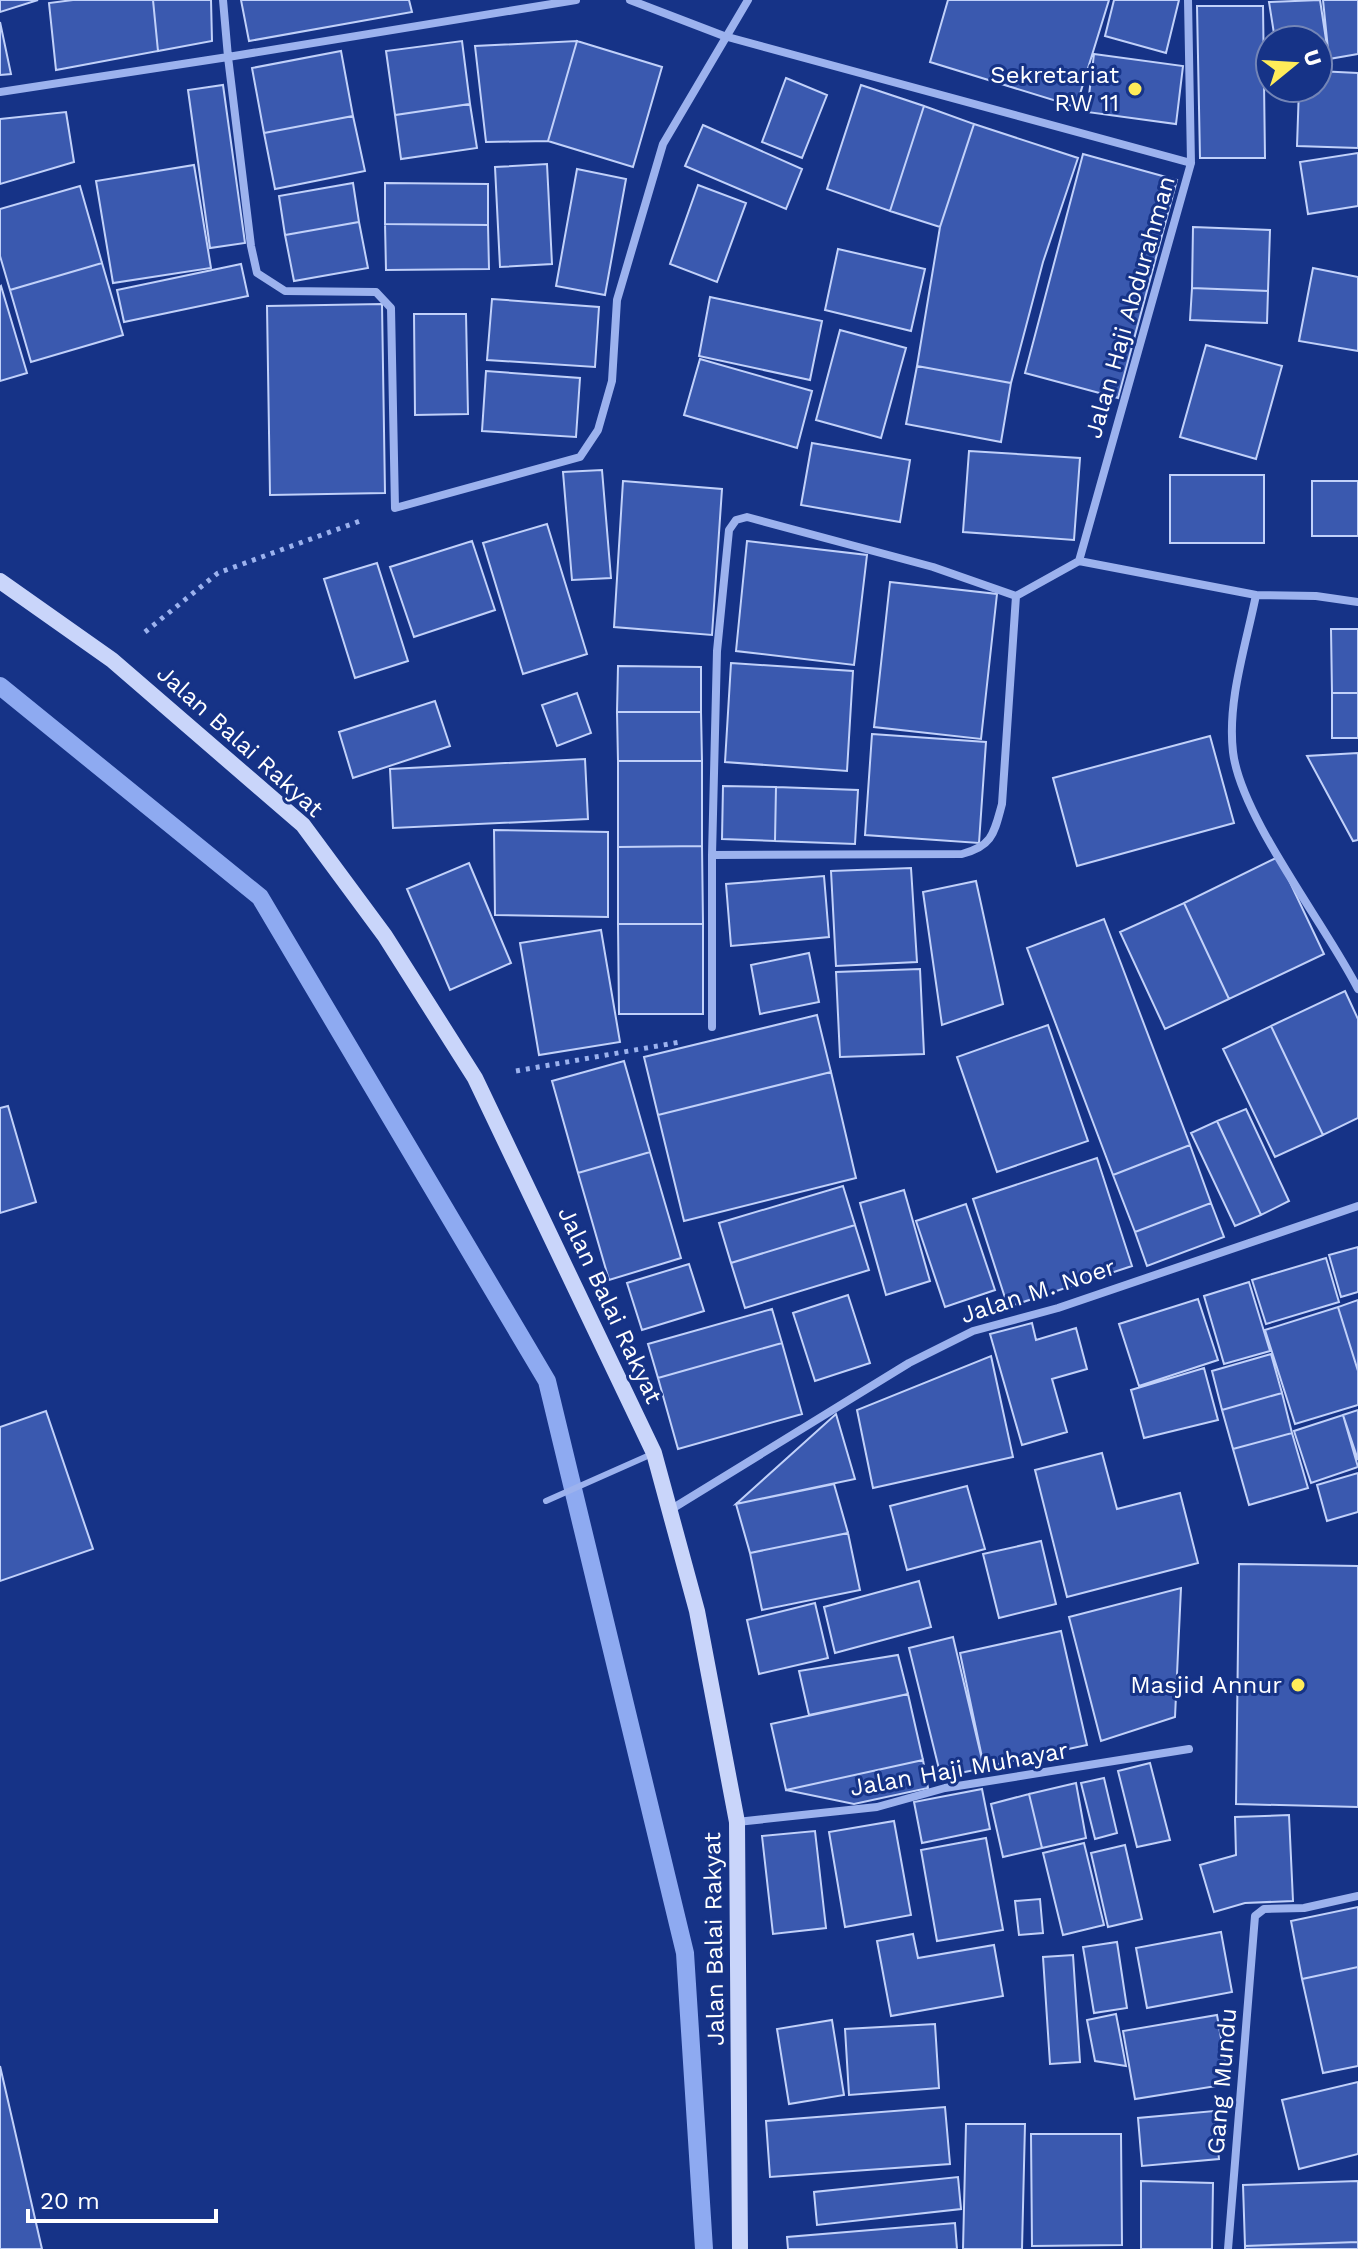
<svg xmlns="http://www.w3.org/2000/svg" width="1358" height="2249" font-family="'Work Sans',sans-serif">
	<rect width="100%" height="100%" fill="#163387"/>
	<g fill="none" stroke-linecap="round" stroke-linejoin="round">
		<!-- stream -->
		<path stroke="#8eaaf1" stroke-width="18" d="M0 686 260 897 547 1381 685 1953 704 2249"/>
	</g>
	<!-- building -->
	<path fill="#3a59af" stroke="#c1d1fa" stroke-width="2" d="M0 0H38L0 12Z
		M73 0H153L158 51 56 70 49 3Z
		M153 0H211L212 41 158 51Z
		M241 0H409L412 12 249 41Z
		M948 0H1109L1076 107 930 62Z
		M1114 0H1179L1166 53 1105 36Z
		M1320 0 1327 46 1318 48V40H1275L1269 2Z
		M1323 0H1358V54L1329 59Z
		M1197 6H1263L1265 158H1200Z
		M0 22 11 74 0 75Z
		M462 41 470 104 395 115 386 51Z
		M577 41 662 67 633 167 548 141Z
		M577 41 548 141 486 142 475 46Z
		M341 51 353 116 264 133 252 68Z
		M1094 54 1183 66 1176 124 1087 112Z
		M1318 71 1358 73V148L1297 146 1299 88H1318Z
		M786 78 827 95 802 158 762 142Z
		M223 85 245 243 210 248 188 90Z
		M861 85 924 106 890 211 827 189Z
		M470 104 477 148 401 159 395 115Z
		M924 106 974 124 940 227 890 211Z
		M66 112 74 162 0 184V119Z
		M353 116 365 171 275 189 264 133Z
		M974 124 1078 158 1043 262 1011 383 917 366 940 227Z
		M703 125 802 169 786 209 685 166Z
		M1358 153V206L1308 214 1300 162Z
		M1083 154 1177 180 1118 398 1025 373Z
		M547 164 552 264 500 267 495 167Z
		M194 165 211 268 113 283 96 181Z
		M577 169 626 179 605 295 556 286Z
		M353 183 359 222 285 235 279 196Z
		M385 183 488 184V225L385 224Z
		M698 185 746 203 717 282 670 264Z
		M80 186 102 263 10 290 0 256V209Z
		M359 222 368 268 294 281 285 235Z
		M385 224 488 225 489 269 386 270Z
		M1193 227 1270 230 1268 291 1192 288Z
		M838 249 925 269 911 331 825 310Z
		M102 263 123 335 31 362 10 290Z
		M241 264 248 296 124 322 117 290Z
		M1313 268 1358 277V351L1299 341Z
		M1 286 27 373 0 381V287Z
		M1192 288 1268 291 1267 323 1190 320Z
		M710 297 822 321 810 380 699 356Z
		M492 299 599 307 595 367 487 360Z
		M382 304 385 493 270 495 267 306Z
		M414 314H466L468 414 415 415Z
		M840 330 906 348 881 438 816 420Z
		M1206 345 1282 366 1256 459 1180 437Z
		M700 359 812 391 797 448 684 415Z
		M917 366 1011 383 1001 442 906 424Z
		M486 371 580 378 576 437 482 431Z
		M812 443 910 460 900 522 801 505Z
		M969 451 1080 458 1074 540 963 532Z
		M602 470 611 578 572 580 563 472Z
		M1170 475H1264V543H1170Z
		M623 481 722 489 712 635 614 627Z
		M1312 481H1358V536H1312Z
		M547 524 587 654 523 674 483 543Z
		M472 541 495 610 414 637 390 567Z
		M747 541 867 555 854 665 736 651Z
		M377 563 408 661 355 678 324 579Z
		M890 582 997 594 981 739 874 727Z
		M1331 629H1358V693H1332Z
		M731 663 853 671 847 771 725 762Z
		M618 666 701 667V712H617Z
		M577 693 591 733 557 746 542 705Z
		M1332 693H1358V738H1332Z
		M435 701 450 746 353 778 339 732Z
		M617 712H701L702 761H618Z
		M872 734 986 742 979 843 865 835Z
		M1210 736 1234 823 1077 866 1053 778Z
		M1358 753V840L1353 841 1307 756Z
		M585 759 588 819 393 828 390 769Z
		M618 761H702V846L618 847Z
		M723 786 776 787 775 841 722 839Z
		M776 787 858 790 855 844 775 841Z
		M494 830 608 832V917L495 915Z
		M702 846 703 924H618V847Z
		M1278 857 1324 954 1229 999 1184 903Z
		M469 863 511 963 450 990 407 889Z
		M911 868 917 962 836 966 831 871Z
		M824 876 829 937 731 946 726 884Z
		M976 881 1003 1004 942 1025 923 892Z
		M1184 903 1229 999 1165 1029 1120 932Z
		M1104 919 1190 1145 1113 1175 1027 948Z
		M618 924H703V1014H619Z
		M601 930 620 1042 539 1055 520 943Z
		M809 953 819 1002 760 1014 751 965Z
		M920 969 924 1054 840 1057 836 972Z
		M1345 991 1358 1019V1118L1323 1135 1271 1026Z
		M817 1015 831 1072 658 1115 644 1057Z
		M1048 1025 1088 1141 997 1172 957 1057Z
		M1271 1026 1323 1135 1275 1157 1223 1049Z
		M624 1061 650 1152 578 1173 552 1081Z
		M831 1072 856 1178 684 1221 658 1115Z
		M8 1106 36 1202 0 1213V1108Z
		M1246 1109 1289 1201 1261 1215 1217 1121Z
		M1217 1121 1261 1215 1235 1226 1191 1133Z
		M1190 1145 1211 1203 1135 1232 1113 1175Z
		M650 1152 681 1258 609 1280 578 1173Z
		M1097 1158 1132 1266 1008 1307 973 1199Z
		M843 1186 855 1225 731 1263 719 1223Z
		M904 1190 930 1281 886 1295 860 1203Z
		M1211 1203 1224 1237 1147 1266 1135 1232Z
		M966 1204 995 1290 945 1307 916 1221Z
		M855 1225 869 1270 745 1308 731 1263Z
		M1358 1247V1292L1341 1297 1329 1255Z
		M1326 1258 1339 1302 1266 1324 1252 1280Z
		M689 1264 704 1311 642 1330 627 1283Z
		M1249 1282 1270 1351 1224 1364 1204 1296Z
		M848 1295 870 1363 815 1381 793 1313Z
		M1198 1299 1218 1360 1139 1386 1119 1324Z
		M1358 1300V1371L1338 1307Z
		M1338 1307 1358 1371V1405L1295 1424 1265 1330Z
		M772 1309 782 1343 658 1378 648 1344Z
		M1032 1323 1036 1340 1076 1328 1087 1369 1052 1379 1067 1432 1022 1445 990 1334Z
		M782 1343 802 1414 678 1449 658 1378Z
		M1271 1354 1282 1393 1222 1410 1212 1371Z
		M991 1356 1013 1457 873 1488 857 1410Z
		M1204 1368 1218 1420 1144 1438 1131 1390Z
		M1282 1393 1292 1433 1233 1449 1222 1410Z
		M1358 1410V1460L1343 1415Z
		M46 1411 93 1549 0 1581V1427Z
		M836 1414 855 1479 736 1504Z
		M1343 1415 1358 1467 1311 1483 1294 1431Z
		M1292 1433 1308 1488 1249 1505 1233 1449Z
		M1102 1453 1117 1509 1180 1493 1198 1563 1067 1597 1035 1470Z
		M1358 1473V1512L1327 1521 1317 1485Z
		M834 1484 848 1533 750 1553 736 1504Z
		M967 1486 985 1549 907 1570 890 1506Z
		M848 1533 860 1590 762 1610 750 1553Z
		M1041 1541 1056 1604 999 1618 983 1554Z
		M1239 1564 1358 1566V1807L1236 1804Z
		M919 1581 931 1627 835 1653 824 1607Z
		M1181 1588 1175 1717 1101 1741 1069 1617Z
		M815 1603 828 1658 759 1674 747 1620Z
		M1061 1631 1087 1745 984 1767 960 1653Z
		M953 1637 984 1768 941 1777 909 1648Z
		M898 1655 908 1694 809 1715 799 1671Z
		M908 1694 923 1760 786 1790 771 1724Z
		M923 1760 928 1788 854 1804 786 1790Z
		M1150 1763 1170 1840 1137 1847 1118 1771Z
		M1104 1778 1117 1833 1095 1839 1081 1783Z
		M1076 1783 1086 1838 1042 1848 1029 1794Z
		M982 1789 990 1829 922 1843 914 1802Z
		M1029 1794 1042 1848 1003 1857 991 1804Z
		M1289 1815 1293 1901 1245 1903 1214 1912 1200 1865 1236 1855 1235 1817Z
		M894 1821 911 1915 845 1927 829 1832Z
		M815 1831 826 1928 773 1934 762 1836Z
		M986 1838 1003 1930 937 1941 921 1850Z
		M1084 1843 1104 1925 1063 1935 1043 1853Z
		M1125 1845 1142 1919 1108 1927 1091 1853Z
		M1040 1899 1043 1933 1019 1935 1015 1901Z
		M1358 1907V1967L1302 1979 1291 1921Z
		M1221 1932 1232 1992 1147 2008 1136 1948Z
		M913 1934 918 1958 994 1945 1003 1996 891 2016 877 1941Z
		M1117 1942 1127 2008 1094 2013 1083 1947Z
		M1073 1955 1080 2062 1050 2064 1043 1957Z
		M1358 1967V2066L1323 2073 1302 1979Z
		M1116 2014 1126 2066 1095 2061 1087 2020Z
		M1217 2015 1229 2084 1135 2099 1123 2031Z
		M832 2020 844 2095 789 2104 777 2029Z
		M935 2024 939 2088 849 2095 845 2029Z
		M0 2066 42 2249H0Z
		M1358 2082V2154L1299 2169 1282 2100Z
		M945 2107 950 2164 770 2177 766 2121Z
		M1214 2111 1219 2159 1142 2166 1138 2118Z
		M966 2124H1025L1022 2249H963Z
		M1031 2134H1121L1122 2245 1032 2246Z
		M958 2177 961 2209 817 2225 814 2192Z
		M1141 2181 1213 2183 1212 2249H1141Z
		M1358 2181V2242L1245 2246 1243 2185Z
		M955 2223 957 2249H788L787 2237Z
		M1358 2242V2249H1245V2246Z"/>
	<g fill="none" stroke-linecap="round" stroke-linejoin="round">
		<!-- path -->
		<path stroke="#9cb2ee" stroke-width="5" stroke-dasharray="4 6" stroke-linecap="butt" d="M145 632 218 573 360 521
			M516 1071 680 1042"/>
		<!-- lane -->
		<path stroke="#9cb2ee" stroke-width="6" d="M546 1501 652 1454"/>
		<!-- street -->
		<path stroke="#9cb2ee" stroke-width="8" d="M223 0 228 57 576 0
			M630 0 724 36 1191 163 1079 561
			M1188 0 1191 163
			M0 92 228 57 251 246 257 273 285 291 376 292 391 308 395 508 580 457 598 430 612 381 617 300 663 144 748 0
			M1079 561 1256 595 1316 596 1358 602
			M1256 595C1246 645 1227 701 1233 752 1241 818 1326 925 1358 989
			M712 855 717 651 729 530 736 520 747 517 933 567 1016 596 1079 561
			M712 1027V855L962 854C993 846 994 833 1002 804L1016 596
			M670 1510 909 1363 973 1331 1058 1308 1358 1206
			M737 1822 877 1807 945 1788 1189 1749
			M1228 2249 1255 1916 1264 1909 1304 1908 1358 1896"/>
		<!-- secondary -->
		<path stroke="#c9d5fa" stroke-width="16" d="M0 581 112 660 303 825 385 936 475 1078 654 1453 697 1611 737 1822 740 2249"/>
	</g>
	<!-- markers -->
	<g fill="#ffec59" stroke="#163387" stroke-width="3">
		<circle cx="1135" cy="89" r="8"/>
		<circle cx="1298" cy="1685" r="8"/>
	</g>
	<g text-anchor="middle" dominant-baseline="central" stroke-width="6" stroke-linejoin="round" paint-order="stroke">
		<!-- poi labels -->
		<g font-size="24" fill="#fff" stroke="#163387" text-anchor="end">
			<text x="1119" y="75">Sekretariat<tspan x="1119" dy="28">RW 11</tspan></text>
			<text x="1282" y="1685">Masjid Annur</text>
		</g>
		<!-- street labels -->
		<g font-size="24" fill="#fff" stroke="#163387">
			<text transform="translate(1130 307) rotate(-74)">Jalan Haji Abdurahman</text>
			<text transform="translate(240 741) rotate(42)">Jalan Balai Rakyat</text>
			<text transform="translate(1038 1291) rotate(-18)">Jalan M. Noer</text>
			<text transform="translate(610 1305) rotate(65)">Jalan Balai Rakyat</text>
			<text transform="translate(959 1769) rotate(-10)">Jalan Haji Muhayar</text>
			<text transform="translate(714 1939) rotate(-91)">Jalan Balai Rakyat</text>
			<text transform="translate(1222 2081) rotate(-85)">Gang Mundu</text>
		</g>
	</g>
	<!-- north arrow -->
	<g transform="translate(1294 64) rotate(72)"><circle r="38" fill="#163387" stroke="#7385b7" stroke-width="2"/>
	<path d="M0-6L14 30L0 20L-14 30Z" fill="#ffec59"/>
	<text y="-12" font-size="22" font-weight="bold" text-anchor="middle" fill="#ffffff">U</text>
	</g>
	<!-- scale -->
	<path d="M28 2209v12h188v-12" fill="none" stroke="#ffffff" stroke-width="4"/>
	<text x="40" y="2209" font-size="24" fill="#ffffff" stroke="#163387" stroke-width="6" paint-order="stroke">20 m</text>
</svg>
